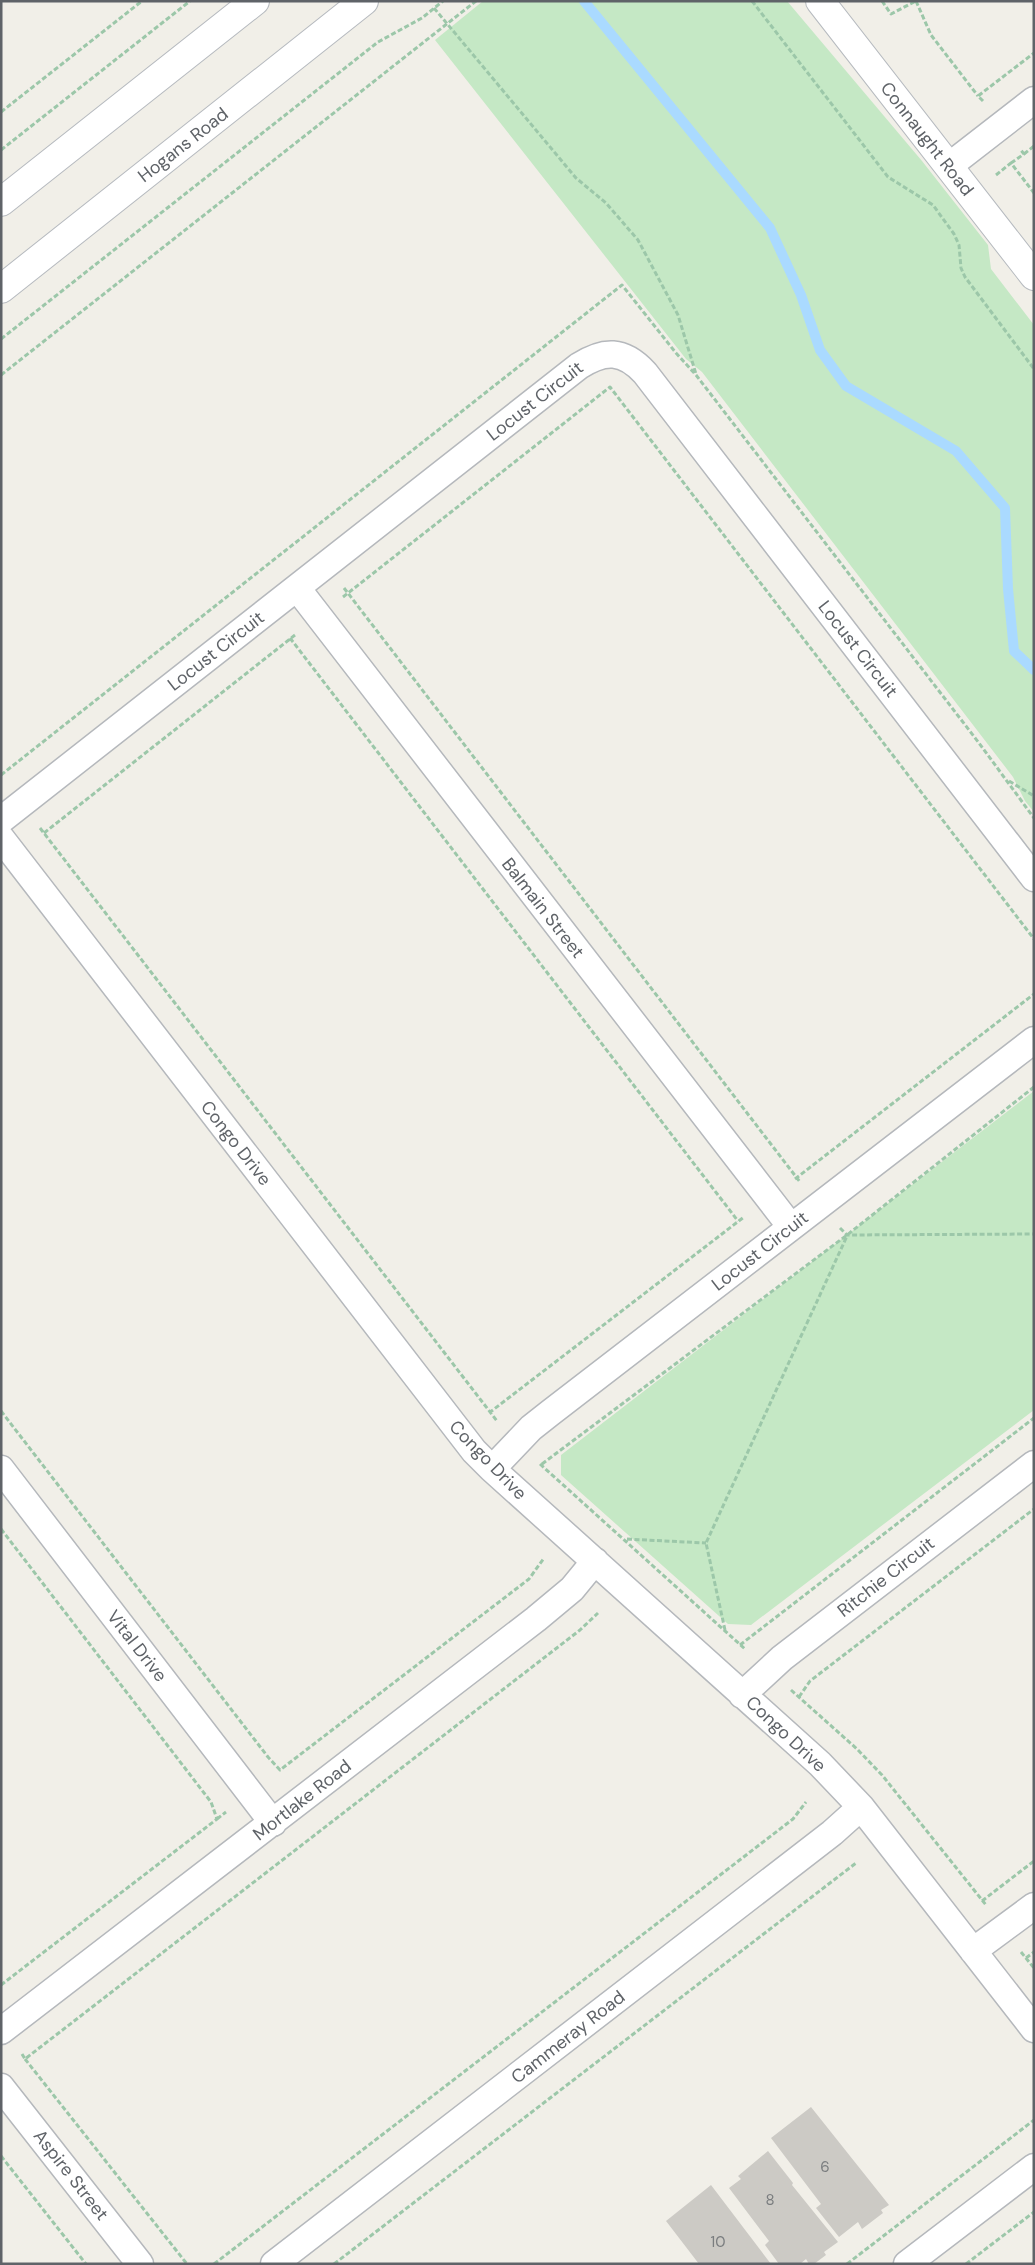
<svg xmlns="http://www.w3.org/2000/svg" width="1035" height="2265" font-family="'DM Sans',sans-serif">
	<rect width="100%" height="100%" fill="#f1efe8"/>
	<!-- green -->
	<path fill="#c5e8c5" d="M483 1H787L922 161 988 245 991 269 1034 325V812L1025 801 1013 777 702 372 686 359 435 40Z
		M1034 1091V1410L751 1625 728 1624 561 1475V1455Z"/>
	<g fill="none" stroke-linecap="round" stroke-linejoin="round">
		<!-- stream -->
		<path stroke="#aadaff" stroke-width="10" d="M584 1 770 228 801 295 820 350 846 386 956 451 1005 508 1008 589 1014 651 1034 670"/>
	</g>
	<!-- building -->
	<path fill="#cccac5" d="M811 2107 889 2205 881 2210 883 2213 862 2229 858 2222 839 2237 816 2208 821 2204 771 2138Z
		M768 2151 793 2183 792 2185 838 2242 824 2252 826 2255 814 2264H809L806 2259 800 2264H779L765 2245 769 2241 729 2188 741 2179 738 2176Z
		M711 2185 771 2264H699L666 2221Z"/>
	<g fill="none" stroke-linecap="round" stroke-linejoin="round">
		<defs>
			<path id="street" d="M949 166 1034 100
				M297 588 791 1227
				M1 820 579 366C604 350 623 349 645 373L1034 878
				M1 838 474 1451 492 1469 820 1764 861 1807 1034 2029
				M1 1469 273 1823
				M492 1469 531 1428 550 1413 1034 1040
				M742 1695 782 1658 1034 1464
				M973 1951 1034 1906
				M1 2031 536 1619 572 1589 595 1561
				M1 2087 140 2264
				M274 2264 832 1833 861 1807
				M907 2264 1034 2167"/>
			<path id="secondary" d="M820 1 1034 276
				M1 202 255 1
				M1 289 364 1"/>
		</defs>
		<!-- street casing -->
		<use href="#street" stroke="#b5b8bc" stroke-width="29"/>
		<!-- secondary casing -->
		<use href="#secondary" stroke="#b6babf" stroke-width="30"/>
		<!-- path -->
		<path stroke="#9cc7a9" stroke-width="3" stroke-dasharray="5 2.5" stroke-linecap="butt" d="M752 1 888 177 933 205 954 234 959 245 961 268 965 277 1034 369
			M882 1 891 14 916 1
			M916 1 931 35 978 96
			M434 8 576 178 606 203 638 240 678 315 696 374
			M983 101 978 96 1034 53
			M1 112 142 1
			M1 150 190 1
			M1024 154 1034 146
			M1011 163 1024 154 1020 149
			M996 175 1011 163 1034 193
			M1 339 378 42 422 18 443 1
			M1 375 476 1
			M344 588 800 1182
			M343 597 610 387 1034 939
			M290 638 738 1221
			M1 775 622 285 676 353 696 375 979 743 1034 818
			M1009 781 1034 796
			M40 828 497 1421
			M44 833 295 635
			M795 1179 1034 994
			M840 1228 847 1235 1034 1234
			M1 1411 268 1757 280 1770 529 1579 544 1558
			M489 1413 744 1217
			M540 1464 745 1649
			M542 1464 847 1235 1034 1087
			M1 1529 211 1802 217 1819 1 1985
			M627 1539 706 1543
			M725 1630 706 1543 847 1236
			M740 1645 1034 1418
			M791 1690 857 1749 882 1775 986 1905
			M799 1697 810 1681 1034 1509
			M217 1819 226 1812
			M982 1901 1034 1861
			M1021 1952 1034 1968
			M1026 1958 1034 1952
			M22 2054 25 2059 580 1630 598 1613
			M25 2059 187 2264
			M1 2156 86 2264
			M214 2264 793 1819 806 1802
			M334 2264 856 1863
			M847 2264 1034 2120
			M966 2264 1034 2212"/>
		<!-- street -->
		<use href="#street" stroke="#fff" stroke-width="26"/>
		<!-- secondary -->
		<use href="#secondary" stroke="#fff" stroke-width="28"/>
	</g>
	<g text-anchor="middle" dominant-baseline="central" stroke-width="4.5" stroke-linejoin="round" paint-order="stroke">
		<!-- number labels -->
		<g font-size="15" fill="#7a7d7f">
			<text x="825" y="2167">6</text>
			<text x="770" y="2200">8</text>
			<text x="718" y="2242">10</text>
		</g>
		<!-- street labels -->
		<g font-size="18" fill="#5f6368" stroke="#fff">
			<text transform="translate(927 139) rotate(52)">Connaught Road</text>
			<text transform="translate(183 145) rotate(-38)">Hogans Road</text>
			<text transform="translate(535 401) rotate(-38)">Locust Circuit</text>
			<text transform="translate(858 649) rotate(52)">Locust Circuit</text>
			<text transform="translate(216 651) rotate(-38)">Locust Circuit</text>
			<text transform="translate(543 908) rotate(52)">Balmain Street</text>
			<text transform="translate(236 1143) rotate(52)">Congo Drive</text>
			<text transform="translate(760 1251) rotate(-38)">Locust Circuit</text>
			<text transform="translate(488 1460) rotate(46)">Congo Drive</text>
			<text transform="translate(886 1577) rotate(-38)">Ritchie Circuit</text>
			<text transform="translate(137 1646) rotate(52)">Vital Drive</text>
			<text transform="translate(786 1734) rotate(43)">Congo Drive</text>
			<text transform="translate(302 1800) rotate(-38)">Mortlake Road</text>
			<text transform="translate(568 2037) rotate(-38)">Cammeray Road</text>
			<text transform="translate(71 2175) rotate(52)">Aspire Street</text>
		</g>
	</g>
	<!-- border -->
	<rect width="1035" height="2265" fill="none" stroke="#5f6368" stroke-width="5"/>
</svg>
